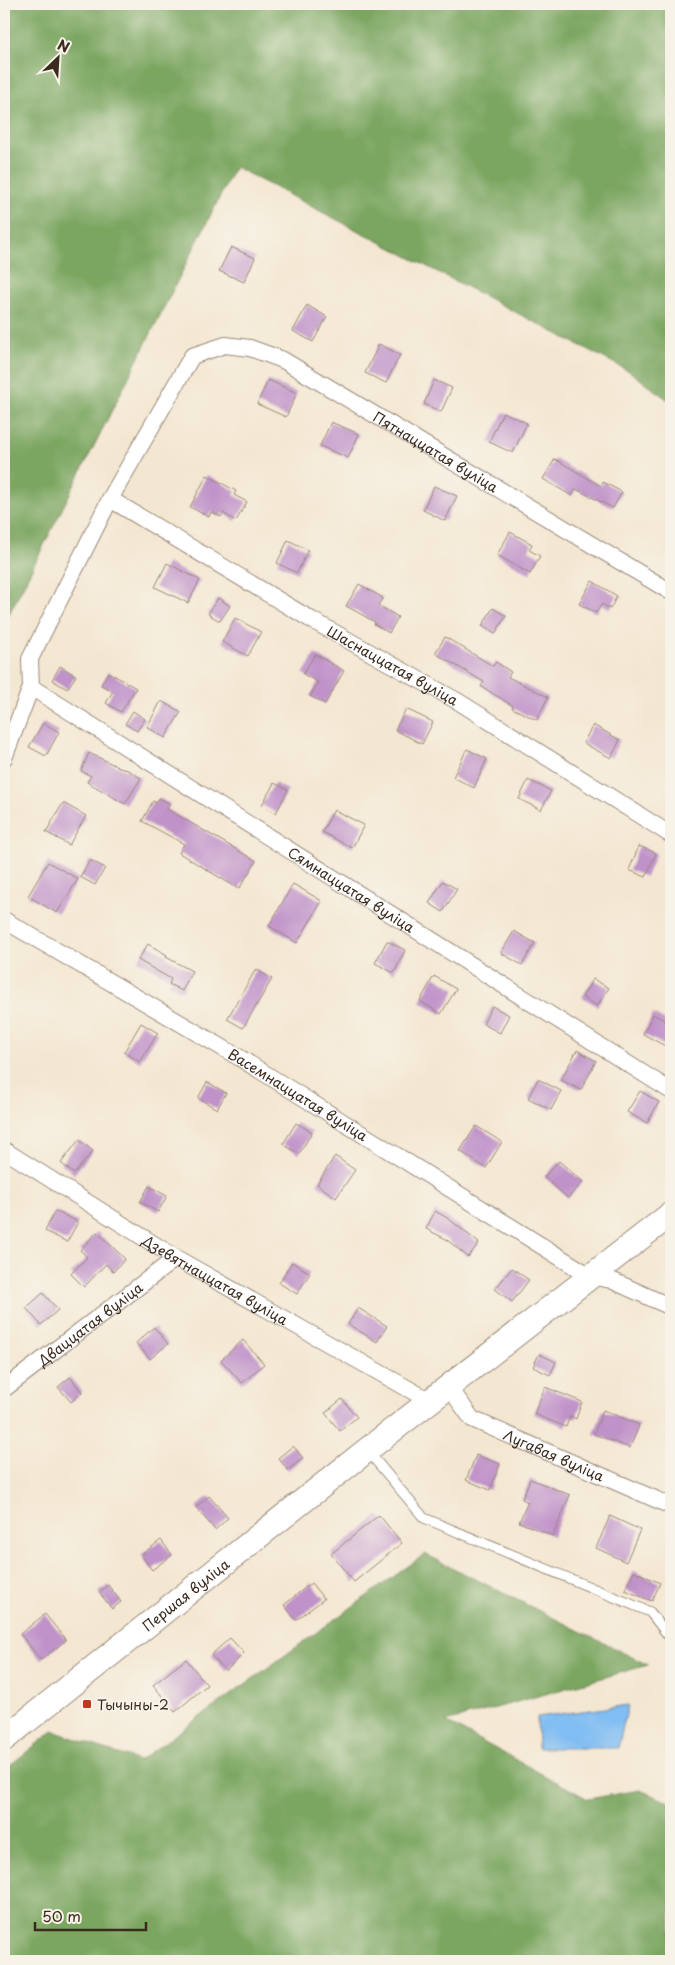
<svg xmlns="http://www.w3.org/2000/svg" width="675" height="1965" font-family="'Playpen Sans',sans-serif">
	<rect width="100%" height="100%" fill="#f7f3e8"/>
	<filter id="ink" filterUnits="userSpaceOnUse"><feTurbulence type="fractalNoise" baseFrequency=".02" numOctaves="2"/><feDisplacementMap in="SourceGraphic" scale="10" xChannelSelector="R" yChannelSelector="G"/><feConvolveMatrix kernelMatrix="1 2 1 2 8 2 1 2 1" color-interpolation-filters="sRGB"/></filter>
	<filter id="wash" filterUnits="userSpaceOnUse"><feTurbulence type="fractalNoise" baseFrequency=".0096" numOctaves="4" result="noise"/><feDisplacementMap in="SourceGraphic" scale="20" xChannelSelector="R" yChannelSelector="G"/><feGaussianBlur stdDeviation="1.12" result="paint"/><feColorMatrix in="noise" values="0 0 0 0 0 0 0 0 0 0 0 0 0 0 0 0 0 1.4 0 .05"/><feComposite in="paint" operator="in"/></filter>
	<g filter="url(#wash)">
		<rect width="100%" height="100%" fill="#f4e7d2"/>
		<!-- forest -->
		<path fill="#7aa660" stroke="#5a683f" d="M4 4H671V402L629 371 235 167 7 618 4 616Z
			M425 1554 648 1665 446 1722 588 1799 640 1790 671 1803V1961H4V1770L53 1731 139 1761Z"/>
		<!-- water -->
		<path fill="#80bdf3" stroke="#5e7488" d="M628 1705 618 1748H538L537 1717Z"/>
		<g id="blocks">
			<!-- building -->
			<path fill="#bf92c9" d="M231 247 255 258 244 282 219 271Z
				M307 305 327 317 313 342 293 331Z
				M379 344 400 355 386 383 365 373Z
				M268 380 297 393 286 417 257 404Z
				M434 380 452 388 441 412 424 404Z
				M503 412 527 423 513 453 489 442Z
				M331 422 359 434 348 458 320 446Z
				M555 459 601 486 603 482 622 492 613 508 576 489 572 496 543 479Z
				M207 475 236 491 234 495 247 502 236 521 223 513 221 517 211 512 209 517 190 507Z
				M434 486 457 496 445 521 423 510Z
				M510 532 532 544 529 550 540 556 530 574 497 555Z
				M288 540 308 550 297 573 277 563Z
				M167 563 200 580 188 603 155 587Z
				M592 581 617 596 610 609 602 604 596 613 579 604Z
				M359 584 383 598 378 605 398 617 389 633 374 624 375 622 346 606Z
				M218 598 230 606 220 621 208 614Z
				M493 608 506 616 495 634 482 626Z
				M235 618 261 632 248 656 222 642Z
				M445 637 493 666 496 662 511 672 508 677 548 697 537 720 512 708 513 706 481 686 484 682 435 653Z
				M315 654 344 671 325 704 310 696 318 682 303 674Z
				M60 666 76 676 67 689 52 680Z
				M108 672 136 688 121 712 106 703 113 691 101 685Z
				M161 701 181 712 165 738 147 727Z
				M406 709 433 722 422 744 395 730Z
				M133 711 145 719 137 731 125 724Z
				M43 723 59 732 46 756 29 747Z
				M593 725 620 740 611 758 583 743Z
				M467 749 487 759 474 788 453 777Z
				M89 753 125 770 126 769 141 778 125 804 87 782 91 776 81 771Z
				M528 780 551 791 541 810 519 799Z
				M274 783 288 790 276 813 262 805Z
				M159 798 170 804 167 809 256 861 239 889 179 853 184 844 142 821 153 801 156 803Z
				M63 803 86 816 69 845 46 832Z
				M334 810 364 825 352 848 322 832Z
				M639 846 656 853 646 877 629 870Z
				M90 860 105 868 95 885 80 877Z
				M48 862 78 879 57 913 28 896Z
				M443 881 457 889 443 912 429 903Z
				M293 884 322 901 297 943 269 926Z
				M514 931 535 943 522 965 501 953Z
				M387 941 405 950 394 973 375 963Z
				M148 944 167 955 166 957 192 971 182 991 169 984 171 979 138 960Z
				M256 969 272 979 243 1028 227 1019Z
				M434 976 456 989 441 1014 420 1001Z
				M593 979 609 988 597 1006 582 997Z
				M492 1006 509 1015 500 1033 483 1024Z
				M653 1014 671 1024V1049L643 1034Z
				M141 1023 158 1033 140 1062 124 1052Z
				M577 1050 596 1061 581 1090 561 1080Z
				M538 1079 561 1091 551 1110 528 1098Z
				M207 1082 226 1093 217 1109 198 1098Z
				M640 1091 659 1102 647 1123 627 1112Z
				M296 1123 312 1132 299 1154 283 1144Z
				M476 1126 502 1142 486 1168 460 1151Z
				M79 1140 93 1151 74 1174 61 1163Z
				M335 1156 355 1170 336 1198 317 1184Z
				M559 1161 583 1182 568 1198 544 1177Z
				M149 1186 167 1196 158 1212 140 1202Z
				M55 1211 78 1222 67 1242 45 1231Z
				M435 1211 449 1219 479 1243 468 1257 446 1239 426 1229Z
				M97 1232 125 1259 113 1272 106 1264 84 1287 71 1274 87 1257 80 1250Z
				M292 1262 310 1273 297 1294 279 1283Z
				M512 1268 529 1280 512 1302 495 1289Z
				M43 1293 58 1310 41 1325 26 1308Z
				M358 1308 387 1326 377 1342 348 1324Z
				M154 1327 168 1344 150 1359 136 1343Z
				M243 1340 264 1364 242 1383 221 1360Z
				M539 1354 556 1362 550 1375 533 1367Z
				M70 1377 82 1392 71 1402 58 1387Z
				M545 1387 582 1402 576 1419 570 1416 566 1427 534 1414Z
				M342 1399 357 1417 340 1431 325 1413Z
				M603 1410 639 1425 630 1448 594 1434Z
				M293 1446 303 1458 288 1470 278 1458Z
				M476 1455 500 1464 490 1490 466 1480Z
				M530 1479 570 1495 553 1536 519 1522 528 1502 522 1499Z
				M209 1496 228 1518 215 1530 196 1507Z
				M379 1515 402 1543 354 1582 331 1554Z
				M610 1516 640 1530 626 1562 596 1548Z
				M161 1540 172 1555 152 1570 141 1555Z
				M634 1571 660 1583 652 1601 625 1590Z
				M311 1583 324 1599 296 1620 284 1605Z
				M108 1585 121 1602 112 1609 99 1592Z
				M45 1614 66 1640 41 1660 20 1634Z
				M230 1638 244 1653 226 1671 211 1655Z
				M186 1659 207 1685 175 1712 153 1685Z"/>
		</g>
	</g>
	<g filter="url(#ink)">
		<use href="#blocks" fill-opacity="0" stroke="#988878" stroke-width="1"/>
		<g fill="none" stroke-linecap="round" stroke-linejoin="round">
			<defs>
				<path id="lane" d="M367 1450 424 1518 650 1612 671 1639"/>
				<g id="street">
					<path id="s1" d="M110 499 310 619 459 702 671 835"/>
					<path id="s2" d="M31 687 671 1091"/>
					<path id="s3" d="M4 758 31 687 30 659 110 499 192 356 225 345 250 348 283 360 671 592"/>
					<path id="s4" d="M4 920 240 1058 590 1276 611 1280 671 1307"/>
					<path id="s5" d="M4 1150 176 1258 430 1401"/>
					<path id="s6" d="M449 1387 472 1419 671 1506"/>
					<path id="s7" d="M4 1389 176 1258"/>
				</g>
				<g id="secondary">
					<path id="s8" d="M4 1739 367 1450 671 1214"/>
				</g>
			</defs>
			<!-- lane casing -->
			<use href="#lane" stroke="#988878" stroke-width="11"/>
			<!-- street casing -->
			<use href="#street" stroke="#988878" stroke-width="18"/>
			<!-- secondary casing -->
			<use href="#secondary" stroke="#988878" stroke-width="26"/>
			<!-- lane -->
			<use href="#lane" stroke="#fff" stroke-width="9"/>
			<!-- street -->
			<use href="#street" stroke="#fff" stroke-width="16"/>
			<!-- secondary -->
			<use href="#secondary" stroke="#fff" stroke-width="24"/>
		</g>
	</g>
	<!-- markers -->
	<rect fill="#c8321e" stroke="#f7f3e8" stroke-width="2" x="82" y="1699" width="10" height="10" rx="2.5"/>
	<g text-anchor="middle" dominant-baseline="central" stroke-width="4" stroke-linejoin="round" paint-order="stroke">
		<!-- street labels -->
		<g font-size="14" fill="#3b2a1e" stroke="#f7f3e8">
			<text stroke="none"><textPath href="#s3" startOffset="721">Пятнаццатая вуліца</textPath></text>
			<text stroke="none"><textPath href="#s1" startOffset="328">Шаснаццатая вуліца</textPath></text>
			<text stroke="none"><textPath href="#s2" startOffset="379">Сямнаццатая вуліца</textPath></text>
			<text stroke="none"><textPath href="#s4" startOffset="342">Васемнаццатая вуліца</textPath></text>
			<text stroke="none"><textPath href="#s5" startOffset="248">Дзевятнаццатая вуліца</textPath></text>
			<text stroke="none"><textPath href="#s7" startOffset="108">Дваццатая вуліца</textPath></text>
			<text stroke="none"><textPath href="#s6" startOffset="129">Лугавая вуліца</textPath></text>
			<text stroke="none"><textPath href="#s8" startOffset="232">Першая вуліца</textPath></text>
		</g>
		<!-- poi labels -->
		<g font-size="14" fill="#3b2a1e" stroke="#f7f3e8" text-anchor="start">
			<text x="97" y="1704">Тычыны-2</text>
		</g>
	</g>
	<!-- margin -->
	<rect width="675" height="1965" fill="none" stroke="#f7f3e8" stroke-width="20"/>
	<!-- north arrow -->
	<g transform="translate(58 58) rotate(25)" stroke="#f7f3e8" stroke-width="4" paint-order="stroke">
	<path d="M0-4L9 19L0 12L-9 19Z" fill="#3b2a1e"/>
	<text y="-8" font-size="14" font-weight="bold" text-anchor="middle" fill="#3b2a1e">N</text>
	</g>
	<!-- scale -->
	<path d="M35 1922v8h111v-8" fill="none" stroke="#3b2a1e" stroke-width="2.5"/>
	<text x="42" y="1922" font-size="15" fill="#3b2a1e" stroke="#f7f3e8" stroke-width="4" paint-order="stroke">50 m</text>
</svg>
